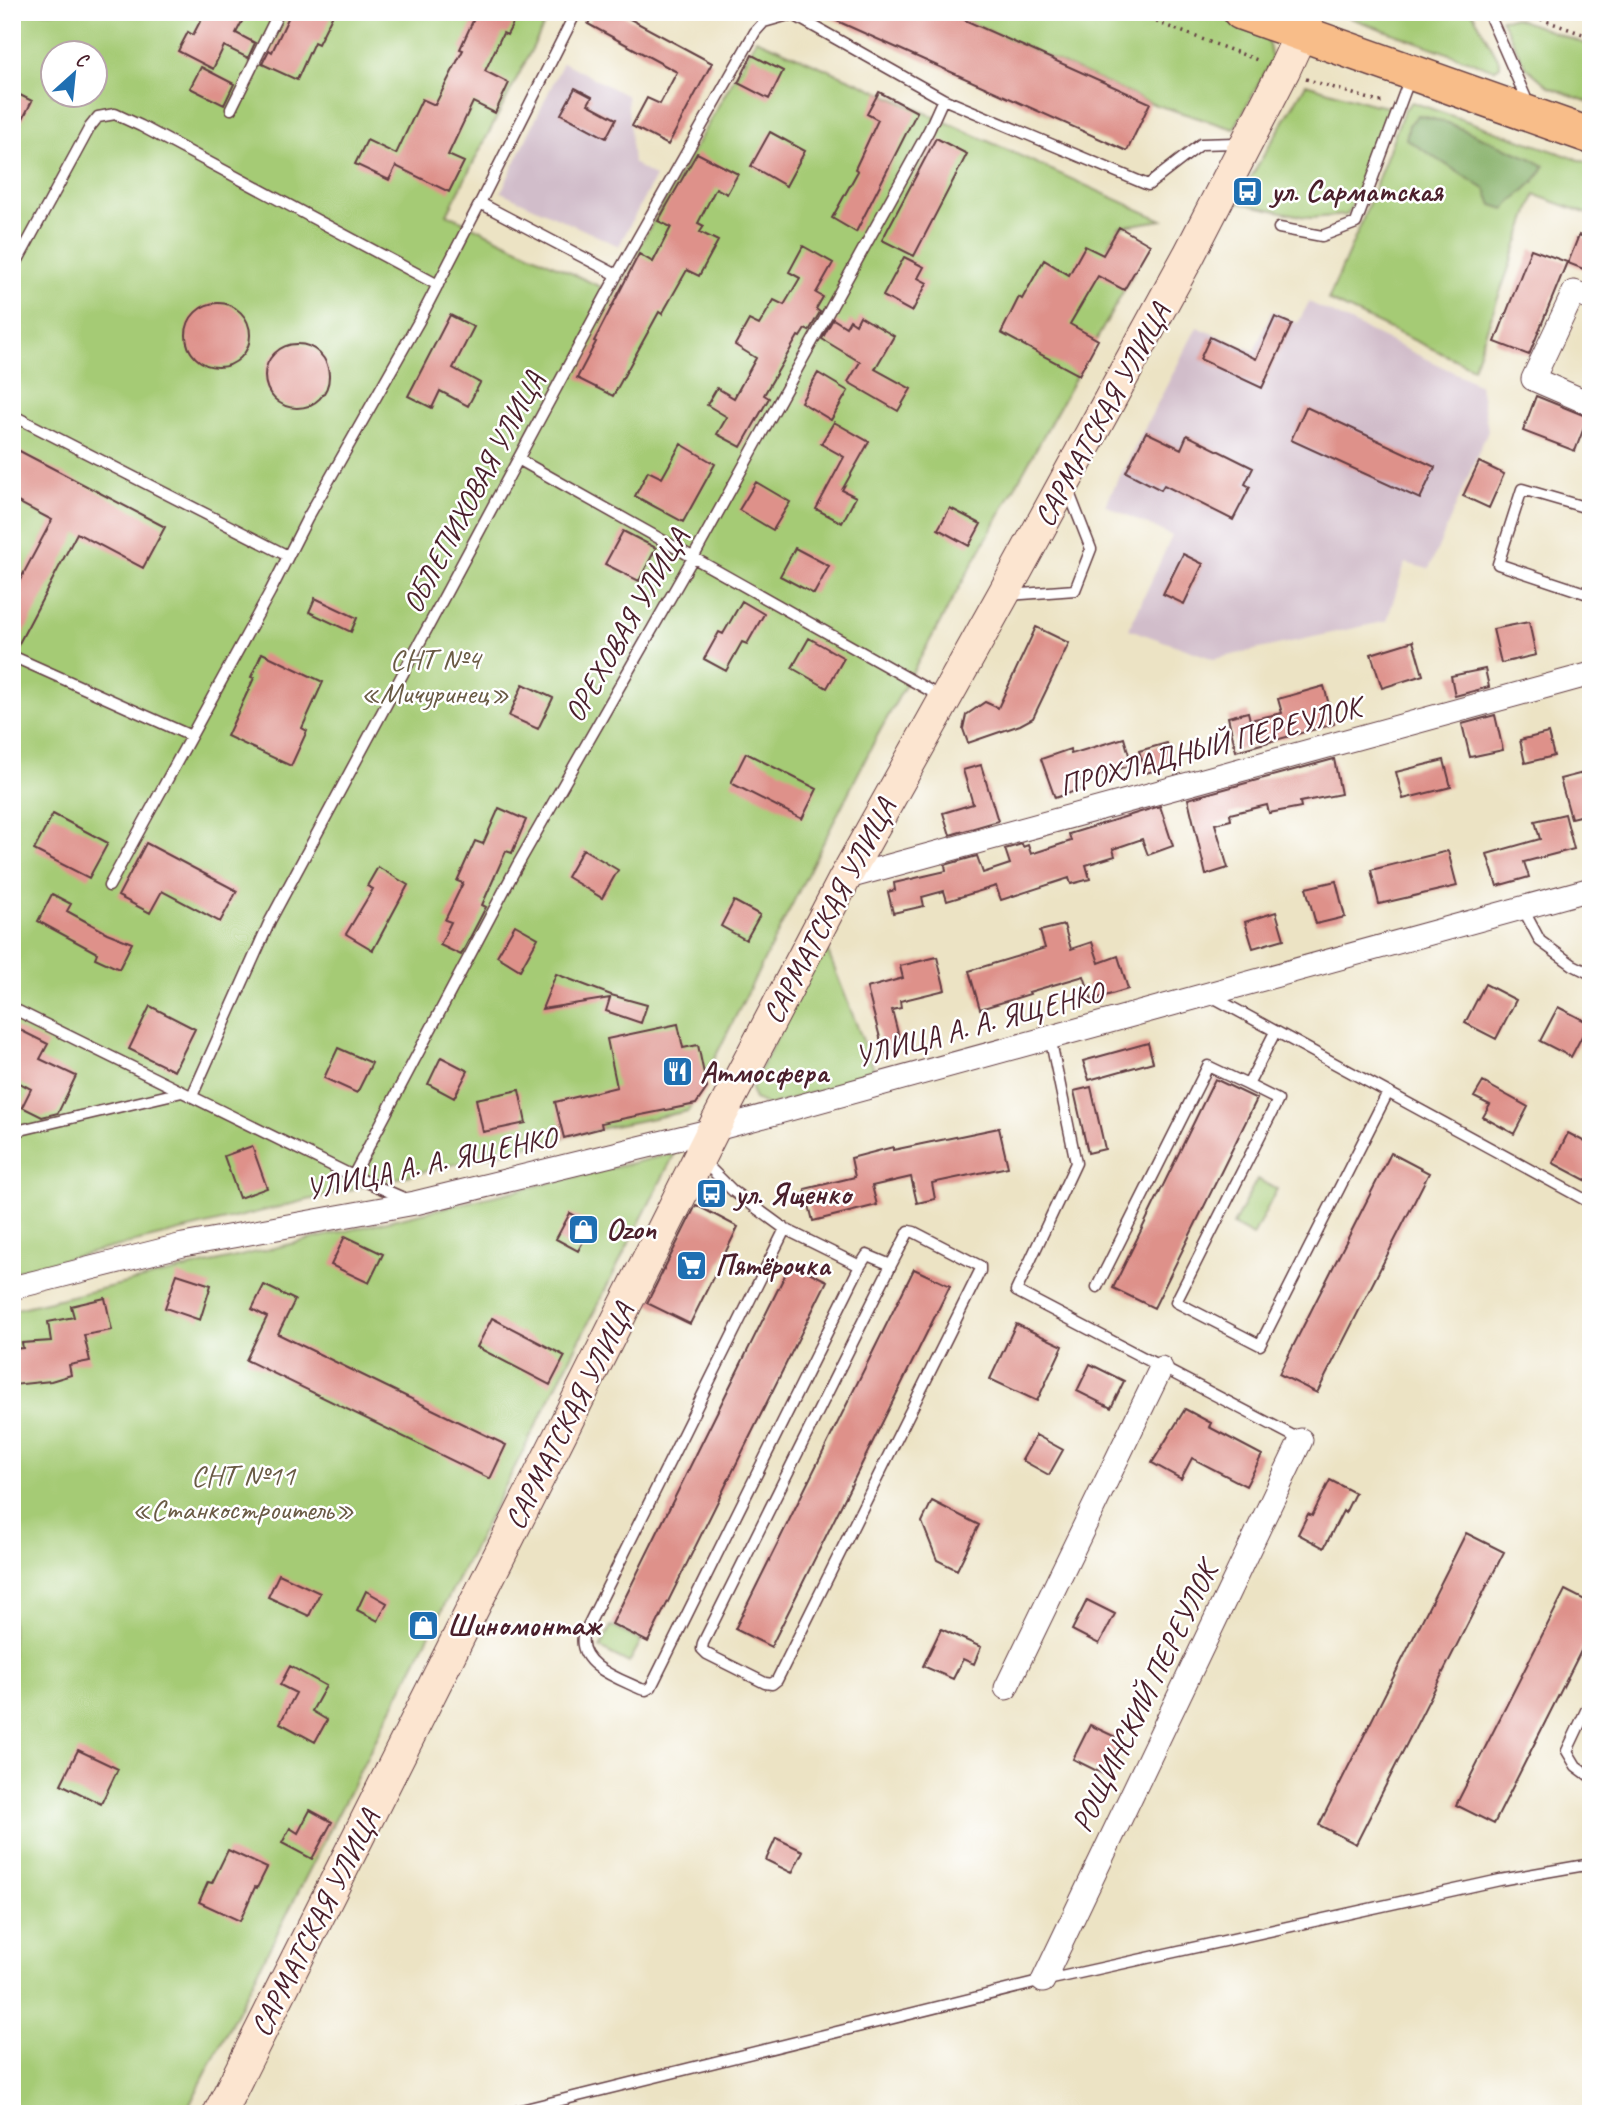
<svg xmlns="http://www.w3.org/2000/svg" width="1603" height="2126" font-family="Caveat,sans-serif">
	<rect width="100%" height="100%" fill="#fff"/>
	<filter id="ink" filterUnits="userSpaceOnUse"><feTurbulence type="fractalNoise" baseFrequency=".0143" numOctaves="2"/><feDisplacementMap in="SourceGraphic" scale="14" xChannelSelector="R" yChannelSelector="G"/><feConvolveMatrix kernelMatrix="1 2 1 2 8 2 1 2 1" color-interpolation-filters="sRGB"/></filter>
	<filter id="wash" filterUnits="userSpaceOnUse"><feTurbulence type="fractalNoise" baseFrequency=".00686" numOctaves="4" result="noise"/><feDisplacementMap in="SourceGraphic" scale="28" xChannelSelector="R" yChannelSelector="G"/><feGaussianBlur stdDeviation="1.57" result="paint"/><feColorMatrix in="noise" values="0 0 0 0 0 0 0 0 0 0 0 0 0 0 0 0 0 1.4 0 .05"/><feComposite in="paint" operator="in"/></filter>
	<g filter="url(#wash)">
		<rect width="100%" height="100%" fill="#ece3c4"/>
		<!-- industrial -->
		<path fill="#d1bdca" d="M563 62 627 96 633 163 655 177 619 246 501 192Z
			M1309 302 1480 385 1488 430 1429 569 1405 563 1387 621 1214 659 1129 629 1172 536 1105 505 1197 327 1254 351 1272 311 1298 323Z"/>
		<!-- green -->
		<path fill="#a5cb75" stroke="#787550" stroke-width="2" fill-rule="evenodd" d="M12 12H551L447 214 613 293 756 39 864 85 1162 220 1119 227 1108 246 1134 272 876 738 688 1111 599 1129 12 1272ZM52 52H94V94H52Z
			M947 12H1211L1266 31 1272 59 1234 129 1150 103Z
			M1334 12H1472L1500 62V66L1494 70Z
			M1515 18 1591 46V103L1549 87 1526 67 1501 19Z
			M1306 84 1372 104 1394 108 1364 182 1347 215 1310 218 1236 202Z
			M1412 102 1591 164V215L1535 195 1473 368 1328 300 1361 224 1404 110Z
			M824 942 876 1074 769 1106 755 1099 751 1089Z
			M675 1153 185 2114H12V1310Z
			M1257 1179 1277 1189 1253 1236 1233 1225Z
			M611 1626 641 1641 629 1663 600 1648Z"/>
		<!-- forest -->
		<path fill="#84af66" stroke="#676748" stroke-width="2" d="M1418 115 1448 123 1532 159 1544 166C1539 181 1516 196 1505 209L1492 205 1486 190 1406 139 1409 125Z"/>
		<g id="blocks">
			<!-- building -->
			<path fill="#de918a" d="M205 12H247L236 33 255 43 248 58 224 46 213 69 178 51 188 32 193 35Z
				M291 12H334L318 44 314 42 297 80 262 64 269 50 272 52Z
				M477 12H519L507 35 503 33 485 71 509 83 495 113 473 102 448 155 464 162 449 192 396 166 389 180 355 164 367 140 396 154 422 99 435 105 463 50 460 49Z
				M594 12H617L712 63 668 145 632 126 647 98 660 104 677 72 588 24Z
				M817 12H947L1150 103 1127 151Z
				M752 55 783 71 769 99 738 83Z
				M201 67 234 84 224 105 190 88Z
				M575 88 592 97 588 104 616 119 606 138 561 114Z
				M12 91 32 101 12 140Z
				M879 92 917 112 856 232 832 218 858 171 855 169 878 120 867 114Z
				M770 132 805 151 786 186 751 166Z
				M936 138 967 154 914 256 882 240Z
				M697 153 738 174 727 194 716 188 698 223 704 226 700 232 718 241 699 276 687 270 662 314 659 312 613 396 577 378 596 342 594 341 639 254 653 262 671 227 658 221Z
				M1119 227 1150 245 1124 290 1098 276 1070 324 1098 340 1079 375 1001 333 1019 297 1022 299 1044 260 1069 275 1085 246 1103 255Z
				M1579 235 1591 240V272L1568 263Z
				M803 246 833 263 816 293 823 297 816 309 820 312 809 331 805 329 800 337 798 336 764 395 769 398 741 447 717 434 727 417 707 405 717 388 734 398 756 358 735 345 749 320 759 325 774 300 784 305 800 278 789 272Z
				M1531 249 1567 262 1529 355 1495 342Z
				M904 257 924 267 918 278 927 283 912 312 883 296Z
				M186 335a32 32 0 1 1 64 0a32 32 0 1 1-64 0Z
				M450 315 474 327 453 368 480 383 468 406 440 391 432 408 408 396Z
				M860 316 894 336 875 369 911 389 898 411 848 382 860 362 822 339 833 319 846 327 850 320 856 324Z
				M1275 317 1292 324 1262 388 1200 359 1210 337 1256 359Z
				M265 376a32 32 0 1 1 64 0a32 32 0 1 1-64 0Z
				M818 373 848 391 831 420 801 402Z
				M1536 396 1588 417 1575 451 1523 431Z
				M1306 407 1435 467 1420 499 1291 440Z
				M834 422 869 442 842 490 856 497 842 523 816 509 844 457 821 444Z
				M1146 432 1181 449 1187 435 1253 468 1245 484 1250 487 1233 520 1164 485 1161 490 1126 472Z
				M681 444 715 464 683 522 635 496 648 471 662 478Z
				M12 447 165 527 143 568 77 533 16 649 12 648V595L52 520 12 499Z
				M1479 462 1504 474 1489 508 1463 496Z
				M756 482 790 502 773 530 739 510Z
				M950 508 981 524 969 546 938 529Z
				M623 531 656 548 639 581 605 564Z
				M795 548 829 566 814 594 780 576Z
				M1183 554 1203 564 1184 604 1163 594Z
				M315 598 357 618 351 632 309 612Z
				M742 601 764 614 747 644 742 642 726 671 704 659 719 632 723 634Z
				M1529 622 1536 655 1501 663 1493 629Z
				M1036 627 1069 643 1033 718 1020 725 968 743 963 729 966 715 985 702 998 708Z
				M809 638 844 658 827 688 792 668Z
				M1413 641 1423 675 1382 688 1371 654Z
				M262 653 323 682 302 728 307 731 291 766 227 736 254 678 251 677Z
				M1485 669 1489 687 1455 696 1451 676Z
				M523 684 553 698 538 729 509 716Z
				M1324 686 1334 724 1236 751 1228 717 1248 712 1250 720 1282 713 1278 699Z
				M1495 715 1503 750 1470 757 1462 724Z
				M1548 733 1554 756 1525 763 1520 740Z
				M1124 738 1132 765 1081 780 1084 788 1055 798 1041 759 1070 749 1071 754Z
				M1167 743 1173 765 1146 773 1139 751Z
				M746 753 817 789 802 819 731 783Z
				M1334 759 1341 794 1300 802 1301 807 1269 813 1267 805 1230 814 1231 820 1215 824 1228 868 1206 875 1188 799Z
				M1444 760 1451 787 1403 799 1396 772Z
				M981 765 998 821 950 835 943 813 973 804 963 770Z
				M1591 771V813L1571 818 1560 779Z
				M1160 806 1173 846 1148 855 1142 839 1113 849 1115 856 1086 865 1090 879 1071 884 1069 878 1001 900 996 886 947 901 944 891 922 897 924 906 893 913 888 892 895 890 894 883 946 871 945 865 977 856 983 873 1010 864 1005 849 1022 844 1023 847 1028 845 1031 854 1071 841 1069 834Z
				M499 808 526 820 512 853 506 851 482 905 486 907 461 955 440 945 451 922 445 920 463 883 457 881 475 841 483 844Z
				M53 814 108 843 89 878 34 850Z
				M1565 814 1574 849 1524 862 1529 877 1497 886 1487 854 1540 839 1535 821Z
				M146 843 237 891 220 922 162 891 150 913 118 896Z
				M583 849 618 870 602 898 567 877Z
				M1448 851 1457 886 1379 904 1371 870Z
				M378 867 408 885 373 950 346 934 373 889 367 886Z
				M1336 881 1345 917 1316 924 1306 888Z
				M52 894 71 904 67 911 107 933 132 943 119 969 95 958 97 953 38 921Z
				M734 901 760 915 746 940 721 926Z
				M1276 912 1284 939 1253 948 1245 922Z
				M515 925 538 938 520 970 497 956Z
				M1064 925 1071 949 1092 942 1099 963 1118 956 1128 989 1092 1000 1084 976 1029 992 1030 994 980 1009 969 971 1045 948 1040 931Z
				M937 957 945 990 900 1001 901 1008 892 1010 902 1049 884 1053 867 988 903 978 900 966Z
				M556 974 611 995 647 1005 641 1023 606 1011 610 998 542 1009Z
				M1485 984 1516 1000 1496 1039 1465 1023Z
				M150 1006 195 1029 174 1071 129 1049Z
				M1558 1007 1589 1023 1571 1057 1540 1041Z
				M678 1024 683 1048 698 1045 707 1088 696 1104 601 1123 602 1128 564 1138 555 1102 617 1087 607 1039Z
				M12 1026 48 1044 40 1059 76 1076 58 1113 42 1117 22 1107 31 1089 12 1079Z
				M1148 1043 1153 1062 1089 1080 1083 1061Z
				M338 1048 372 1063 357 1093 324 1078Z
				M441 1057 468 1071 454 1098 428 1084Z
				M1215 1079 1257 1099 1154 1308 1113 1288Z
				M1483 1082 1528 1107 1514 1134 1483 1117 1490 1105 1474 1097Z
				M1091 1087 1105 1149 1088 1153 1074 1091Z
				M519 1090 526 1123 483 1132 476 1099Z
				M999 1128 1008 1167 932 1183 935 1199 917 1203 911 1177 872 1186 877 1205 813 1221 805 1189 855 1177 851 1158 893 1147V1150Z
				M1568 1133 1591 1145V1183L1553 1163Z
				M252 1146 267 1188 239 1198 224 1156Z
				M1391 1153 1429 1173 1317 1393 1279 1374Z
				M696 1205 738 1227 690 1324 647 1303Z
				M570 1213 592 1225 578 1251 556 1239Z
				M345 1236 383 1254 369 1283 331 1265Z
				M791 1263 827 1281 648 1642 612 1624Z
				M914 1269 950 1286 771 1647 735 1629Z
				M177 1274 211 1285 200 1320 165 1308Z
				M264 1285 295 1300 278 1334 506 1445 490 1479 246 1360 267 1317 252 1309Z
				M105 1298 112 1330 84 1335 90 1361 69 1365 71 1375 51 1381 13 1385 12 1349 23 1348 22 1343 51 1341 48 1322 74 1317 71 1306Z
				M492 1318 565 1356 550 1385 477 1347Z
				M1016 1324 1063 1346 1037 1401 990 1379Z
				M1090 1364 1124 1381 1111 1408 1077 1391Z
				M1185 1409 1211 1423 1209 1427 1262 1455 1246 1486 1192 1458 1181 1479 1152 1463Z
				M1036 1435 1063 1450 1049 1475 1022 1460Z
				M1330 1480 1355 1493 1345 1513 1343 1511 1324 1548 1298 1534 1308 1514 1312 1516Z
				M932 1501 979 1525 957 1570 937 1560 922 1522Z
				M1466 1533 1504 1552 1356 1844 1319 1825Z
				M279 1574 320 1593 309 1616 268 1597Z
				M1565 1590 1591 1603V1631L1494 1824 1456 1805Z
				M366 1591 387 1603 378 1621 357 1610Z
				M1087 1600 1115 1614 1099 1644 1072 1630Z
				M941 1629 981 1647 974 1664 963 1659 953 1679 923 1666Z
				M290 1666 326 1686 312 1711 327 1720 315 1742 280 1723 296 1693 280 1685Z
				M1090 1725 1122 1740 1105 1775 1073 1759Z
				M78 1750 118 1769 101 1804 61 1784Z
				M310 1810 332 1822 312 1859 282 1843 290 1828 298 1833Z
				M776 1838 803 1851 792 1873 766 1860Z
				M228 1850 267 1868 257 1888 255 1887 240 1921 199 1902 208 1882 212 1883Z"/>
		</g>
	</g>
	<g filter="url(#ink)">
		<use href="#blocks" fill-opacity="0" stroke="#623c42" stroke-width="2"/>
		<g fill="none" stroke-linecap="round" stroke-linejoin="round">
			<defs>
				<path id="lane" d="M576 12 480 203 617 275
					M1488 12 1525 96
					M792 14 943 99 1148 185 1201 144 1235 143
					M231 109 279 12
					M1279 228 1322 236 1356 223 1411 75
					M12 271 90 127 98 117 115 114 141 126 438 285
					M12 415 288 556
					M518 459 943 698
					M1591 509 1522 489 1498 564 1591 595
					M1009 595 1075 590 1091 549 1068 490
					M12 656 191 736
					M109 886 270 592 307 519 419 321 480 203
					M1522 907 1540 941 1573 965 1591 974
					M1209 995 1591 1203
					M12 1008 353 1176 406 1199
					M1275 1032 1248 1085 1278 1100 1176 1302 1260 1345 1387 1094
					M1050 1037 1076 1163 1016 1291 1301 1440
					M192 1096 270 921 617 275 755 32 764 22 792 14
					M12 1132 182 1092
					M701 1159 733 1191 785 1229 860 1266 651 1687 646 1690 641 1689C620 1679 578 1666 583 1636L785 1229
					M353 1176 517 866 694 556 929 130 943 99
					M860 1266 867 1255 891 1265 909 1231 914 1232 980 1266V1271L777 1680 772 1684 765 1683 707 1654 702 1649 703 1643 891 1265
					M1097 1287 1208 1066 1248 1085
					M1591 1700 1567 1751 1576 1766 1591 1777
					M505 2114 1043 1981 1500 1880 1591 1864"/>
				<path id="street" d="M1591 299 1574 292 1533 379 1591 404
					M845 878 1591 674
					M12 1288 183 1245 415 1203 713 1130 1591 889
					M1006 1688 1161 1368
					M1043 1981 1301 1440"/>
				<path id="secondary" d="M219 2114 713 1130 845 878 1003 595 1189 255 1284 70 1301 33 1305 19 1295 12"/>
				<path id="primary" d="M1241 12 1591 136"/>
			</defs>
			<!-- lane casing -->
			<use href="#lane" stroke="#623c42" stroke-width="13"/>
			<!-- street casing -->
			<use href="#street" stroke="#623c42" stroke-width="25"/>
			<!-- secondary casing -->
			<use href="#secondary" stroke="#623c42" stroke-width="34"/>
			<!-- primary casing -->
			<use href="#primary" stroke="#623c42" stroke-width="38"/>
			<!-- path -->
			<path stroke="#623c42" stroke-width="3.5" stroke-dasharray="2 5" stroke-linecap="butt" d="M1130 12 1260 61
				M1506 12H1515
				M1521 12 1591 37
				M1306 79 1379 102 1386 101"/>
			<!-- lane -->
			<use href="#lane" stroke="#fff" stroke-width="10"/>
			<!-- street -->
			<use href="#street" stroke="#fff" stroke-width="23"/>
			<!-- secondary -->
			<use href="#secondary" stroke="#fce5d0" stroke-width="32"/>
			<!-- primary -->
			<use href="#primary" stroke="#f8bd89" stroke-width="35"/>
		</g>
	</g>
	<!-- icons -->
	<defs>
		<symbol id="bus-square" viewBox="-11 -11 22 22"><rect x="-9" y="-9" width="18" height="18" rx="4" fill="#1f6fb2" stroke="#fff"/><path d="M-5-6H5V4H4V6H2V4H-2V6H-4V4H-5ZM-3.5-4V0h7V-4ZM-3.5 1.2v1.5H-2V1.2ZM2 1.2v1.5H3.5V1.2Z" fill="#fff"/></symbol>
		<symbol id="restaurant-square" viewBox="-11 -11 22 22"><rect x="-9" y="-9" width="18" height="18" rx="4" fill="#1f6fb2" stroke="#fff"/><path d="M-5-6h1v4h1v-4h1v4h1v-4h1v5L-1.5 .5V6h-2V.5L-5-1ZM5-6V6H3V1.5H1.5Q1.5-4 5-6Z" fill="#fff"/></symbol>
		<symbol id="shop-square" viewBox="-11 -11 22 22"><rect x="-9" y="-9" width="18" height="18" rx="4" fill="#1f6fb2" stroke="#fff"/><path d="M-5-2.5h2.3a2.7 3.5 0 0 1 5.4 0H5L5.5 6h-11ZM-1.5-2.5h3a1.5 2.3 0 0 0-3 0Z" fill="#fff"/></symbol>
		<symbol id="supermarket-square" viewBox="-11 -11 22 22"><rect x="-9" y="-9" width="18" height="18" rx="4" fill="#1f6fb2" stroke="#fff"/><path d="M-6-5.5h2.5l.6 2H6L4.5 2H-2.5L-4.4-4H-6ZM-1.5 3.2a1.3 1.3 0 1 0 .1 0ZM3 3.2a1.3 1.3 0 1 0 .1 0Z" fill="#fff"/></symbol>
	</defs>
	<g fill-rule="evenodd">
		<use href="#bus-square" x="1230" y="174" width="35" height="35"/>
		<use href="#restaurant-square" x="660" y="1054" width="35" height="35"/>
		<use href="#bus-square" x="694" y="1176" width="35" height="35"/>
		<use href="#shop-square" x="566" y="1212" width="35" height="35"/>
		<use href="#supermarket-square" x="674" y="1248" width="35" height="35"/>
		<use href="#shop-square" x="406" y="1608" width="35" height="35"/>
	</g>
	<g text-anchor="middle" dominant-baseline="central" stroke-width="5" stroke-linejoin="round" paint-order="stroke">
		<!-- poi labels -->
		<g font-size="30" font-weight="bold" fill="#4a1f2b" stroke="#fff" text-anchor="start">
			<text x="1271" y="191">ул. Сарматская</text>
			<text x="700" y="1072">Атмосфера</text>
			<text x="735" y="1194">ул. Ященко</text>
			<text x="606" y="1229">Ozon</text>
			<text x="715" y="1265">Пятёрочка</text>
			<text x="447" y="1625">Шиномонтаж</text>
		</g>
		<!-- street labels -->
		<g font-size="30" fill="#4a1f2b" stroke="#fff">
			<text transform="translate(1102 415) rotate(-61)">САРМАТСКАЯ УЛИЦА</text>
			<text transform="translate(473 492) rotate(-62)">ОБЛЕПИХОВАЯ УЛИЦА</text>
			<text transform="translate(626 625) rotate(-60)">ОРЕХОВАЯ УЛИЦА</text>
			<text transform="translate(1210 746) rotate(-15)">ПРОХЛАДНЫЙ ПЕРЕУЛОК</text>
			<text transform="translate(829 911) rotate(-62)">САРМАТСКАЯ УЛИЦА</text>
			<text transform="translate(979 1024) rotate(-15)">УЛИЦА А. А. ЯЩЕНКО</text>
			<text transform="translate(431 1163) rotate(-12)">УЛИЦА А. А. ЯЩЕНКО</text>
			<text transform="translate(569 1416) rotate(-63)">САРМАТСКАЯ УЛИЦА</text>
			<text transform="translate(1144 1697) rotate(-64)">РОЩИНСКИЙ ПЕРЕУЛОК</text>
			<text transform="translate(315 1923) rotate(-63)">САРМАТСКАЯ УЛИЦА</text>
		</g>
		<!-- park labels -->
		<g font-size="30" fill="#6a5b45" stroke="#fff">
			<text x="435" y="659">СНТ №4<tspan x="435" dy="34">«Мичуринец»</tspan></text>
			<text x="243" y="1475">СНТ №11<tspan x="243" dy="34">«Станкостроитель»</tspan></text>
		</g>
	</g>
	<!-- margin -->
	<rect width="1603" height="2126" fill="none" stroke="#fff" stroke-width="42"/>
	<!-- north arrow -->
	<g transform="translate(74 74) rotate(27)"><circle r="33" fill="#ffffff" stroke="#b7a5aa" stroke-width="2"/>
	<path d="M0-5L12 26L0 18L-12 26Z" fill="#1f6fb2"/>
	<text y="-10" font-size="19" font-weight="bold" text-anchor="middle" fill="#4a1f2b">С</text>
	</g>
</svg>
